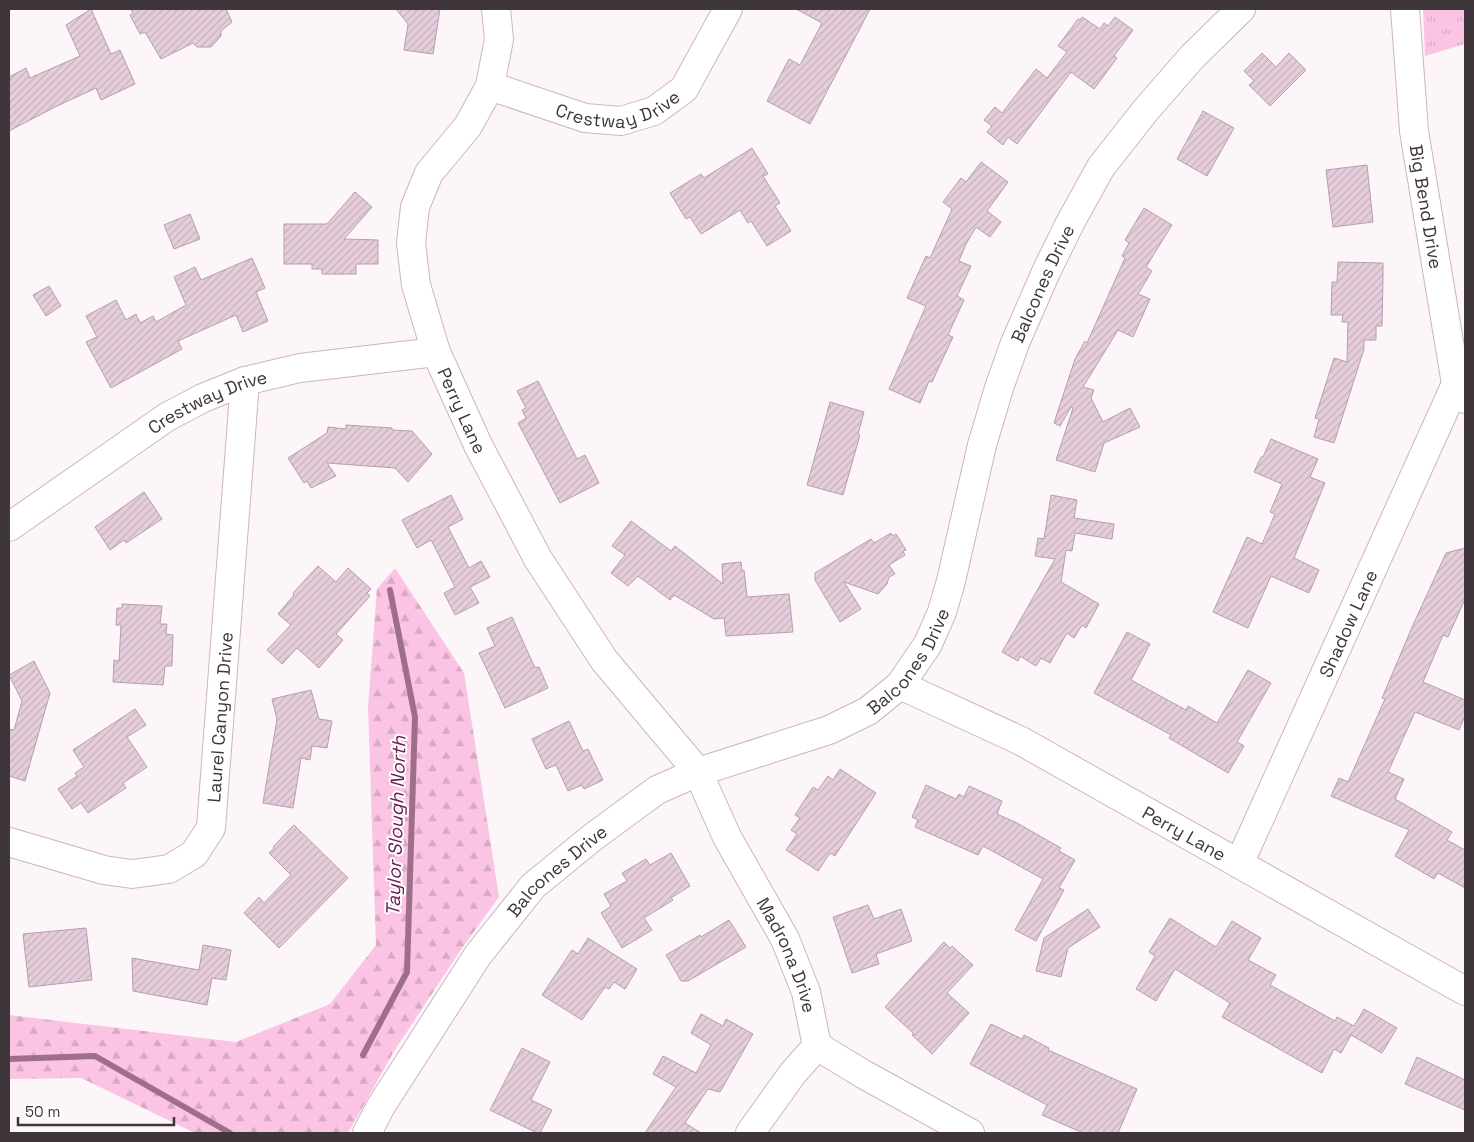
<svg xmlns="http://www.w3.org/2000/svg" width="1474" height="1142" font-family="'Space Grotesk',sans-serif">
	<defs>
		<pattern id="forest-firs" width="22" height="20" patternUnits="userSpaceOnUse" patternTransform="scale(1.25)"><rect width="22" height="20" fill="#fbc4e4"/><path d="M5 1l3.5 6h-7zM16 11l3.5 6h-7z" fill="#d8a9c4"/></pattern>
		<pattern id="park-tufts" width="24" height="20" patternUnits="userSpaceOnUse" patternTransform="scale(1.25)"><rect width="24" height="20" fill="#fbc4e4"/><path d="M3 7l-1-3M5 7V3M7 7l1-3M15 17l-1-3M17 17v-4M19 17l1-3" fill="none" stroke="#d8a9c4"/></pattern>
		<pattern id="building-hatch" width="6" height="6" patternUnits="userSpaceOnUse" patternTransform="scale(1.25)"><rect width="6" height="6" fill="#e6cddb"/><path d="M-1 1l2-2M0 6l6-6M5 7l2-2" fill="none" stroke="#c6b1bd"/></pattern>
	</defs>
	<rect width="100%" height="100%" fill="#fcf6f9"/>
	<!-- forest -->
	<path fill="url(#forest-firs)" d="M395 568 464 673 499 897 460 951 393 1053 348 1133H195L81 1078 9 1079V1015L236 1042 330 1004 376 945 368 707 377 589Z"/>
	<!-- park -->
	<path fill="url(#park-tufts)" d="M1423 9H1465V44L1425 56Z"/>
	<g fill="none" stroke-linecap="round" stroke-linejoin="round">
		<!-- stream -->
		<path stroke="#9d6f8b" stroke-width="6" d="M363 1055 407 972 415 717 390 590
			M9 1059 95 1056 230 1133"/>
	</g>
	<!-- building -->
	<path fill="url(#building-hatch)" stroke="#b69eac" d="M91 9 111 54 120 50 135 84 101 100 96 88 55 107 9 131V77L26 68 30 78 80 56 66 25Z
		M131 9H226L232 22 221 31V36L211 47H197L193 43 161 59 145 32 140 34 130 15 133 13Z
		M396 9H440L433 54 404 50 408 24Z
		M796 9H870L810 124 767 101 789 59 800 65 822 23Z
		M1082 17 1100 29 1104 23 1108 26 1115 17 1133 30 1114 56 1117 58 1094 89 1071 72 1017 144 1008 137 1003 145 987 132 992 126 984 120 995 107 1002 113 1036 69 1047 78 1067 52 1058 46 1078 19 1080 20Z
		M1262 53 1276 67 1289 53 1306 70 1270 106 1249 85 1254 81 1244 71Z
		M1203 111 1234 128 1207 176 1177 159Z
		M752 148 768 174 763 176 780 203 775 206 791 231 767 246 751 221 748 223 740 210 701 234 690 217 686 219 670 193 701 174 704 178Z
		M981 162 1008 182 987 211 1001 222 990 237 976 227 966 244 959 261 971 266 957 296 964 300 948 335 953 337 932 382 929 381 920 403 889 389 926 306 907 298 926 256 930 258 952 209 943 202 961 178 966 182Z
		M1367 165 1373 222 1333 227 1326 170Z
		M355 192 372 207 344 239 378 240V264H356V274H322V269H312V264H284V224H327Z
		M1144 208 1172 225 1146 267 1152 271 1138 294 1150 299 1133 337 1118 330 1083 387 1094 390 1091 398 1103 422 1130 408 1140 427 1104 443 1095 472 1056 460 1073 408 1071 407 1060 426 1054 423 1075 359 1085 341 1087 343 1125 258 1122 256 1129 243 1125 240Z
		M190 214 200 239 174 249 164 225Z
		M252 258 265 288 256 292 268 321 243 332 236 315 178 341 182 349 111 388 86 342 97 337 86 316 116 300 126 320 136 314 140 323 153 316 156 322 186 305 174 277 195 267 201 280Z
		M1338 262 1383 263V275L1382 326H1376V340H1364V349L1334 443 1314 437 1319 419 1315 418 1334 358 1347 362 1348 322H1342L1343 315H1331L1332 282H1337Z
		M49 286 61 306 46 316 33 295Z
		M538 381 577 459 585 455 599 483 560 503 518 423 526 418 522 410 526 408 517 391Z
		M830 402 864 412 858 434 860 435 843 495 807 485Z
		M346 425 392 428V430L412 431 432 454 408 482 395 468 327 463 336 476 311 488 307 481 304 483 288 458 327 433 328 427 346 429Z
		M1271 439 1318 459 1310 477 1325 483 1294 558 1319 570 1309 593 1271 576 1248 628 1213 612 1247 537 1262 544 1275 514 1270 512 1282 484 1254 472 1261 457H1263Z
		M144 492 162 519 126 543 124 540 110 550 95 527Z
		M451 495 463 519 448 527 469 568 481 561 490 577 470 587 479 603 455 615 444 593 455 587 431 540 417 548 402 520Z
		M1051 495 1077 500 1074 518 1114 524 1112 539 1075 533 1072 551 1066 550 1061 582 1099 604 1086 628 1082 625 1074 638 1067 633 1050 663 1041 658 1036 666 1020 656 1018 661 1002 652 1055 559 1035 556 1038 538 1044 539Z
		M631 521 671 551 675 546 723 584 722 564 741 562 742 571 744 570 747 597 789 594 793 632 726 636 724 618 714 619 674 595 670 600 638 576 628 586 611 573 625 555 612 546Z
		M891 533 892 536 896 534 906 550 903 551 905 555 889 565 895 574 889 577 887 584 878 594 844 582 861 609 840 622 815 580V573L871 539 874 543Z
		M1465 548V599L1448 637 1443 635 1423 682 1465 700V716L1459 730 1415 712 1388 772 1404 779 1395 799 1452 832 1447 840 1465 850V888L1438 873 1434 879 1395 856 1409 830 1331 796 1339 778 1348 782 1385 699 1382 698 1413 625 1446 553Z
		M318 566 336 582 348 568 371 589 367 593 370 596 336 634 343 640 319 668 297 648 282 664 267 650 291 625 278 614 294 595 293 593Z
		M122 604 162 606 160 624H167L166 634 173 635 172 666H165L163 685 113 682 114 660 119 661 121 625H116L117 608H122Z
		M512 617 535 668 539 667 548 688 505 708 479 653 495 646 487 628Z
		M1127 632 1150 644 1131 680 1186 710 1188 706 1217 723 1248 670 1271 683 1237 742 1244 746 1228 773 1169 738 1171 735 1094 693Z
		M34 661 50 693 25 781 9 776V729L14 730 22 701 9 675Z
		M311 690 319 719 332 721 327 748 312 746 310 760 301 758 293 808 263 803 277 719 272 699Z
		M135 709 146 725 127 737 147 767 123 783 126 788 88 813 81 803 72 809 58 789 77 776 75 773 84 767 73 750Z
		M569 721 583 751 588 749 603 780 584 789 582 785 568 791 556 765 546 769 532 739Z
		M840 769 876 793 835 856 830 853 818 871 786 850 797 834 791 830 800 818 795 815 813 787 818 790 828 776 833 780Z
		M926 785 956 799 959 794 964 797 969 786 1002 801 997 814 1017 823 1061 848 1059 851 1075 860 1059 888 1064 890 1036 941 1015 930 1043 879 983 846 978 855 915 827 918 820 912 817Z
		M294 825 348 878 279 948 244 913 259 897 264 903 291 875 269 853 274 848 273 847Z
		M671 853 690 886 671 898 673 900 644 918 652 930 622 948 601 913 611 906 604 894 627 881 622 873 646 859 650 865Z
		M868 905 874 919 901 909 912 941 876 954 879 964 852 973 833 917Z
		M1088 909 1100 927 1068 948 1061 977 1036 971 1044 938Z
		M1170 918 1216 947 1232 921 1261 938 1248 960 1276 975 1270 985 1335 1021 1337 1017 1354 1026 1364 1009 1397 1028 1382 1053 1351 1035 1341 1053 1334 1049 1322 1073 1222 1017 1230 1003 1175 969 1156 1001 1136 989 1155 956 1149 952Z
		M729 920 746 947 688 981H681L666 955 700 935 701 937Z
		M86 928 92 980 29 987 23 934Z
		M588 938 637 969 625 989 614 982 609 989 605 987 582 1020 542 995 572 950 578 954Z
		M944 942 950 948 952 946 973 965 947 993 969 1013 932 1054 912 1035 914 1034 885 1007Z
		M203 945 231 950 226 980 212 978 207 1005 133 991 132 958 199 970Z
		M701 1014 723 1026 726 1019 753 1034 720 1092 708 1089 685 1123 701 1133H645L676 1087 653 1074 663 1056 696 1073 711 1045 691 1033Z
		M991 1024 1022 1039 1024 1035 1049 1048 1048 1050 1137 1089 1118 1133H1083L1042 1115 1047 1105 970 1064Z
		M522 1048 550 1062 531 1100 552 1110 540 1133H537L490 1110Z
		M1417 1057 1465 1080V1110L1405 1084Z"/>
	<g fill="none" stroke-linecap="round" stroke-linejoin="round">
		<defs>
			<g id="minor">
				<path id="s1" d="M496 9 499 39 490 86 468 126 429 173 415 207 411 243 416 285 436 352 478 445 538 559 604 660 698 772 727 837 785 939 806 992 817 1046"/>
				<path id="s2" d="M1405 9 1414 131 1456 384 1465 399"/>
				<path id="s3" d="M490 86 585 118 621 121 654 111 684 89 728 9"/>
				<path id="s4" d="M9 527 167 417 203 398 245 381 300 368 436 352"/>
				<path id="s5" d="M900 685 1021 741 1465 991"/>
				<path id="s6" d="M9 842 104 870 132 874 169 869 194 854 211 828 245 381"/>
				<path id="s7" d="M1239 864 1456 384"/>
				<path d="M817 1046 863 1074 970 1133"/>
				<path id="s8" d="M367 1133 381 1106 478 955 533 886 593 837 657 790 698 772 829 730 868 711 900 685 928 644 942 612 951 581 982 445 999 388 1015 343 1046 272 1070 223 1101 167 1145 111 1192 57 1241 9"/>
				<path d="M750 1133 793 1073 817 1046"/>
			</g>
		</defs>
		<!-- minor casing -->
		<use href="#minor" stroke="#ccb4c2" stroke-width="30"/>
		<!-- minor -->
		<use href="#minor" stroke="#fff" stroke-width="28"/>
	</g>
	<g text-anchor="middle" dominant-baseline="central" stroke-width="4" stroke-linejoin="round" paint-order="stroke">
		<!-- street labels -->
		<g font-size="18" fill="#3f363b" stroke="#fff">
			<text stroke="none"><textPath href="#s3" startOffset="135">Crestway Drive</textPath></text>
			<text stroke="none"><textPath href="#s2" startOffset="199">Big Bend Drive</textPath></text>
			<text stroke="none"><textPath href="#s8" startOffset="1151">Balcones Drive</textPath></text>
			<text stroke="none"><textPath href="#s4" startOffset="236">Crestway Drive</textPath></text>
			<text stroke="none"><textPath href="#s1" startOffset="434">Perry Lane</textPath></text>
			<text stroke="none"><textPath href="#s7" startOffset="264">Shadow Lane</textPath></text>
			<text stroke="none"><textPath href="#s8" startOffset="746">Balcones Drive</textPath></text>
			<text stroke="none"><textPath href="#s6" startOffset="336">Laurel Canyon Drive</textPath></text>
			<text stroke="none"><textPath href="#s5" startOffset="321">Perry Lane</textPath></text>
			<text stroke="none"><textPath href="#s8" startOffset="326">Balcones Drive</textPath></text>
			<text stroke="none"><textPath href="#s1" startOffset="1072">Madrona Drive</textPath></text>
		</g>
		<!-- water labels -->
		<g font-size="19" font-style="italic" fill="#692052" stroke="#fff">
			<text transform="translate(396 826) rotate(-88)">Taylor Slough North</text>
		</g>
	</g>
	<!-- border -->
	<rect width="1474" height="1142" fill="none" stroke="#3f363b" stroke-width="20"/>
	<!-- scale -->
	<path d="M18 1117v8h156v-8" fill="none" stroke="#3f363b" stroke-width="2.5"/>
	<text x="25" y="1117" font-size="15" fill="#3f363b" stroke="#ffffff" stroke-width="4" paint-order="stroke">50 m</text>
</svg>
